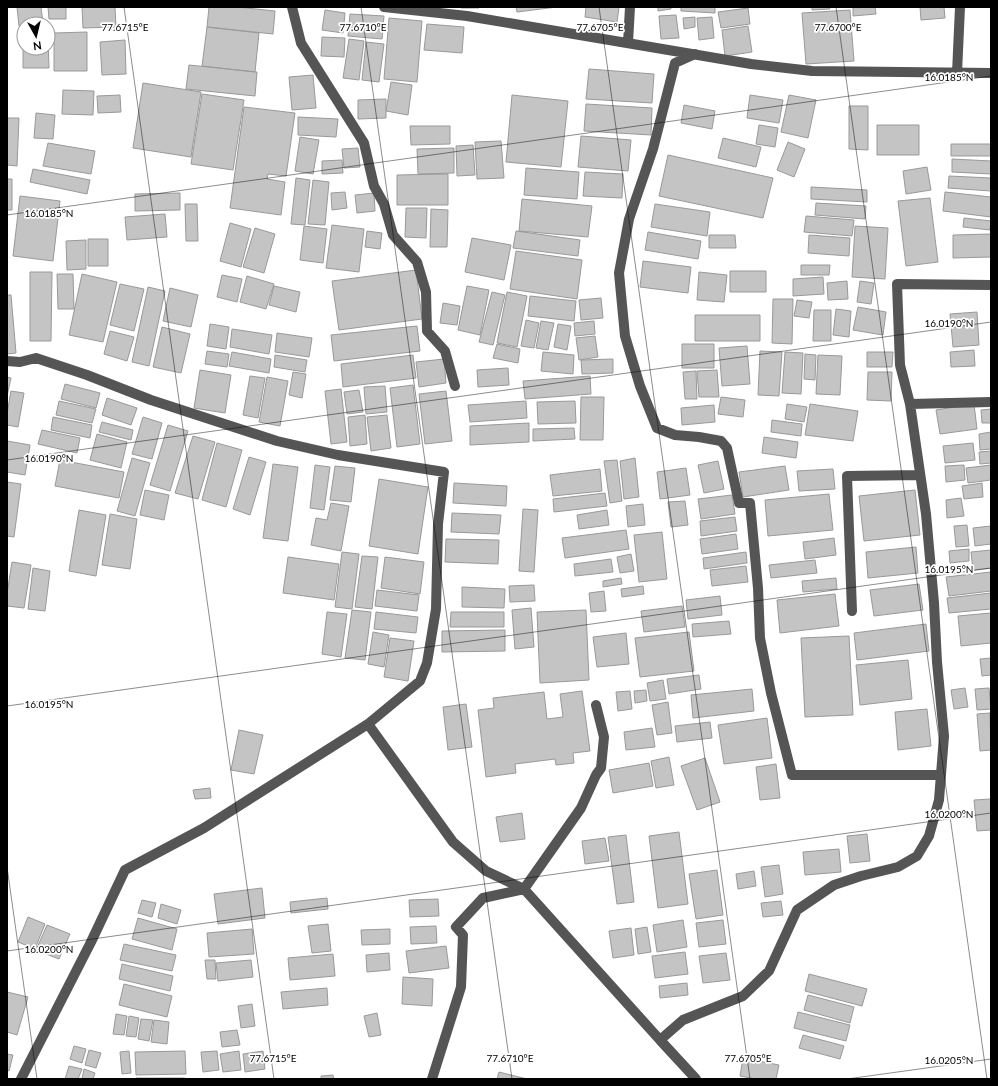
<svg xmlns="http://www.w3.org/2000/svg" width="998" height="1086" font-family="Lato,sans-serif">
	<rect width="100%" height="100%" fill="#fff"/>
	<!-- building -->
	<path fill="#c4c4c4" stroke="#999" d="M17 7H41L43 23 24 24V26H19Z
		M48 7H66V19H49Z
		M82 7H115L116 27 83 28Z
		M209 7H237L275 11 273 34 207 27Z
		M461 7H479V8H461Z
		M516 7H557L517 12Z
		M586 7H619L617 22 585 17Z
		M658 7H671V9L658 11Z
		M681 7H715V13L681 11Z
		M812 7H829L830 9 812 10Z
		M853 7H875L876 14 853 16Z
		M920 7H944L945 18 921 20Z
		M748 8 750 24 721 28 718 12Z
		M325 10 345 13 343 33 322 30Z
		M850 10 854 61 806 64 802 13Z
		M350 14 384 16 382 39 348 36Z
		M676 15 679 38 661 39 659 16Z
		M695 17V27L684 29 683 18Z
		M712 17 714 38 699 40 697 18Z
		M389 18 422 21 417 82 384 79Z
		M427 24 464 27 462 53 424 50Z
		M748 26 752 52 725 56 722 30Z
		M207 27 259 33 255 72 202 66Z
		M87 32V71H54V33Z
		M322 37 345 38 344 57 321 56Z
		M23 38 24 48H48V38L49 68H23Z
		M349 39 364 41 359 80 343 78Z
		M125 40 126 74 102 75 100 42Z
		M366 42 384 44 379 82 362 80Z
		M189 65 257 72 255 96 186 89Z
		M589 69 654 74 652 103 586 99Z
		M313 75 316 108 292 110 289 77Z
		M391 82 412 85 408 115 386 111Z
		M143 83 201 92 191 157 133 148Z
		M63 90 94 91 93 115 62 114Z
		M202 94 244 100 233 170 191 164Z
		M120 95 121 112 98 113 97 96Z
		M512 95 568 101 561 167 506 162Z
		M750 95 783 100 779 123 747 118Z
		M789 95 816 100 808 138 781 132Z
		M386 99V118L358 119V100Z
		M586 104 652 108 651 135 584 131Z
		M684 105 715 111 712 129 681 123Z
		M849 106H868V150L849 149Z
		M244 107 295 113 286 176 268 174 267 179 285 182 281 215 230 208Z
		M36 113 55 115 53 139 34 138Z
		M298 117 338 119 336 137 298 135Z
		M7 118H19L17 166 7 165Z
		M759 125 778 128 775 147 756 144Z
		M877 125H919V155H877Z
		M410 126H450V144L411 145Z
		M581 136 631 140 628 171 578 167Z
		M300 137 319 140 313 174 295 171Z
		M723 138 761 147 756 167 718 158Z
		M501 141 504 178 477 179 475 142Z
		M788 142 805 149 794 177 777 170Z
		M48 143 95 151 91 174 43 166Z
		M951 144H991V156H951Z
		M473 145 475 175 457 176 456 146Z
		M358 148 360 167 344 168 342 149Z
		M454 148V173L418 174 417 149Z
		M668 155 773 178 763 218 659 196Z
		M952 159 991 161V174L952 172Z
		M342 160 343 173 322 174V161Z
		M927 167 931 190 906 194 903 171Z
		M526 168 579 172 577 199 524 195Z
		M33 169 90 180 87 194 30 182Z
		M585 172 623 174 622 198 583 196Z
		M448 174V205H397V175Z
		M949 176 991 178V191L948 188Z
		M296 178 310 180 305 225 291 224Z
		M7 179H12V210H7Z
		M313 180 329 182 325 225 308 224Z
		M811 187 867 190V202L811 199Z
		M345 192 347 208 332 210 331 193Z
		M945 192 991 197V217L943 211Z
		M180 193V210L135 211V194Z
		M374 193 375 211 357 213 355 195Z
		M20 196 60 201 53 261 13 256Z
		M930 198 938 262 906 266 898 201Z
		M522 199 592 206 588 237 519 231Z
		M816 203 866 206 865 219 815 215Z
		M185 204H197L198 241H186Z
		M655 204 710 212 707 236 651 227Z
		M406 208H427L426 238 405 237Z
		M431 209 448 210 447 247H430Z
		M165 214 167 237 127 240 125 217Z
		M806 216 854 220 852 236 804 232Z
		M964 218 991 221 990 230 963 227Z
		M230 223 251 229 241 267 220 261Z
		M332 225 364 229 359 272 326 268Z
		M304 226 327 229 323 263 300 260Z
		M855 226 888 228 885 279 852 277Z
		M255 228 275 234 264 273 243 267Z
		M367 231 382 233 380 249 365 247Z
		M516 231 580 240 578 256 513 248Z
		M648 232 701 241 698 259 645 250Z
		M991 234V257L953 258V235Z
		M709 235H735L736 248H709Z
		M809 235 850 238 849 256 808 253Z
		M472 238 511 245 504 280 465 272Z
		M88 239H108V266H88Z
		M86 240V269L67 270 66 241Z
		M516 251 582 260 577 299 510 289Z
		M643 261 691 267 688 293 640 287Z
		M801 265H830L829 275H801Z
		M416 270 422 319 339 330 332 281Z
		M730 271H766V292H730Z
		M30 272H52L51 341H30Z
		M699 272 727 275 724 302 697 300Z
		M57 274H73L74 309H58Z
		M82 274 117 282 103 342 69 335Z
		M222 275 242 279 237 302 217 297Z
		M247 276 274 284 266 309 240 302Z
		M823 277 824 294 793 296V279Z
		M847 281 848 299 828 300 827 283Z
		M860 281 874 283 871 304 857 302Z
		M120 284 144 289 134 331 110 325Z
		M274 286 300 292 296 312 269 305Z
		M467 286 489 290 480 335 458 330Z
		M148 287 165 291 149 366 132 362Z
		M170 288 198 295 191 327 163 321Z
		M492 292 505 295 493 345 479 342Z
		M507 292 527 296 517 347 497 343Z
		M7 295H11L16 353 7 354Z
		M530 296 576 301 574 321 528 316Z
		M601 298 603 318 581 320 579 300Z
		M773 299H793L792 344 772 343Z
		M797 300 812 302 809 318 794 316Z
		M443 303 460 306 457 325 440 323Z
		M858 307 886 312 883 335 853 330Z
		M836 309 851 311 849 337 833 335Z
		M814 310H831V341H813Z
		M977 312 979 345 953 347 950 314Z
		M695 315H760V341H695Z
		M526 320 539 323 534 348 521 346Z
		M541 321 554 323 548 350 536 348Z
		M594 321 595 334 575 336 574 323Z
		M210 324 229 327 226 349 207 346Z
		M558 324 571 326 567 350 554 347Z
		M417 326 420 351 334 361 331 335Z
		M162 327 190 334 181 373 153 367Z
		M232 329 272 335 269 354 230 347Z
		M110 331 134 337 127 361 104 354Z
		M277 333 312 338 309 357 275 352Z
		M595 336 598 357 579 360 576 338Z
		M497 344 520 349 518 363 493 358Z
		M682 344H714V368H682Z
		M747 346 750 384 722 386 719 348Z
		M974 350 975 366 951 367 950 352Z
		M207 351 229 354 227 367 205 364Z
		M760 351 782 352 779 396 758 395Z
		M232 352 271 359 269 373 229 366Z
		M543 352 574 355 573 374 541 371Z
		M785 352 803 353 801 394 782 393Z
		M867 352H893L892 367H867Z
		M805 354 816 355 815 380 804 379Z
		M275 355 307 360 305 372 274 367Z
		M413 355 416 378 343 387 341 364Z
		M818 355 842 356 840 395 816 394Z
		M444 359 446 383 419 387 416 362Z
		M613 359V373L582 374 581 360Z
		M508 368 509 385 478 387 477 370Z
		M200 370 231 375 225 413 194 408Z
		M717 370 719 397H699L697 371Z
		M696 371 697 399H685L683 372Z
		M293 372 306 374 302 398 289 395Z
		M868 372H892L891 401 867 400Z
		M250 376 265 378 258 418 243 415Z
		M590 376 591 394 525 399 523 381Z
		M7 377 11 378 7 396Z
		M267 377 288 381 280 426 259 422Z
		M65 384 100 393 96 408 61 399Z
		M413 385 420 444 397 447 390 388Z
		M385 386 387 412 366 414 364 387Z
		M341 389 347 442 331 444 325 391Z
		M359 390 363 412 347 414 344 392Z
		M11 391 24 393 18 427 7 425V414Z
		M446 391 452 441 425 444 419 394Z
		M581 397H604L603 440H580Z
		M721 397 745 400 743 417 718 414Z
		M107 398 137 408 131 425 102 415Z
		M59 401 96 409 92 423 56 415Z
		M526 401 527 418 470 422 468 405Z
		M575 401 576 423 538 424 537 402Z
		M787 404 807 407 804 422 785 419Z
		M810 404 858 411 853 441 805 435Z
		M974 404 977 429 940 434 936 410Z
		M714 405 715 422 682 425 681 408Z
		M991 409V423H982L981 410Z
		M365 415 367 444 350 446 348 417Z
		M387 415 391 448 371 451 367 417Z
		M53 417 92 425 90 438 51 430Z
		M143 417 162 423 152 459 132 454Z
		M772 420 802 424 801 436 771 432Z
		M102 422 133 430 131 440 99 432Z
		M529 423V442L470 445V426Z
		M168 425 188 431 170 491 150 485Z
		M574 428 575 439 533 441V429Z
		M42 430 80 438 77 453 38 444Z
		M991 432V449L980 450 979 434Z
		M97 434 127 442 121 468 90 460Z
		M193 436 215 442 198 499 175 493Z
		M764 437 798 442 796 458 762 453Z
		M7 441 30 445 25 475 7 472Z
		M217 443 242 450 226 507 202 500Z
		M973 443 975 460 945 463 943 446Z
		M991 451V463L980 464 979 452Z
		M249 457 266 462 250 515 233 509Z
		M132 458 150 463 135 516 117 511Z
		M635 458 639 497 624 499 620 461Z
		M60 460 124 472 119 498 55 486Z
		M617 460 622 501 610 503 604 461Z
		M718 461 724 489 704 493 698 465Z
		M273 464 298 467 288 541 263 538Z
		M315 465 330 467 324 510 310 508Z
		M964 465 965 480 946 482 945 466Z
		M991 465V480L968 483 966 468Z
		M335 466 355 468 351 502 330 500Z
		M785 466 789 490 743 497 739 472Z
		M686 468 690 495 660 499 657 472Z
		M600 469 602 491 553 496 550 475Z
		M833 469 835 489 799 491 797 471Z
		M379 479 428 487 418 554 369 546Z
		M7 482 21 484 14 537 7 536Z
		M454 483 507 486 506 506 453 503Z
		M982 483 983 497 964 499 962 486Z
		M145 490 169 495 164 520 140 515Z
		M915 490 920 535 864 541 859 496Z
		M605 493 607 506 554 512 553 499Z
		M829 494 833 530 768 536 765 500Z
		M732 495 735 514 701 519 698 499Z
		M961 498 964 516 947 518 946 500Z
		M685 501 688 525 671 527 668 502Z
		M331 503 349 506 341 551 311 545 316 518 327 520Z
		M643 504 645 525 628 527 626 506Z
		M523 509 538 510 534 572 519 571Z
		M79 510 106 515 96 576 69 571Z
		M607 510 609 525 579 529 577 515Z
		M452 513 501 515 499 534 451 532Z
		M110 514 137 519 130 569 102 565Z
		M735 517 737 531 701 536 700 521Z
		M967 525 969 546 956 547 954 526Z
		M991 526V544L975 546 973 528Z
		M626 530 629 549 565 558 562 538Z
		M662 532 667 579 639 582 634 535Z
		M736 534 738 549 702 554 700 539Z
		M834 538 836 555 805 559 803 542Z
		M446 539 499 540 498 564 445 562Z
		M916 547 918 573 868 578 866 552Z
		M969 549V561L950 563 949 551Z
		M991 550V568L973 570 971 552Z
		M342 552 359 554 352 609 335 607Z
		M746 552 747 563 704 569 703 558Z
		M631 554 634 571 620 573 617 557Z
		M362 556 378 557 372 609 355 607Z
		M288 557 339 564 334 600 283 593Z
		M385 557 424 562 420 594 381 588Z
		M611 559 613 572 575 576 574 564Z
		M815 560 817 573 771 578 769 565Z
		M12 562 31 565 24 608 7 606V594Z
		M746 566 748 582 712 586 710 570Z
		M33 568 50 571 45 611 28 609Z
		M991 572V591L949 596 946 577Z
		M621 578 622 584 603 587V581Z
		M836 578 837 589 803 592 802 581Z
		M919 584 923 610 874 616 870 590Z
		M534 585 535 601 510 602 509 586Z
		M643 586 644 594 622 597 621 589Z
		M462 587 505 589 504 608 462 607Z
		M377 590 419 595 417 611 375 606Z
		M604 591 606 611 591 612 589 593Z
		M991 593V609L949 613 947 598Z
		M835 594 839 626 780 633 777 600Z
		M720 596 722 615 688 619 686 600Z
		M682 606 685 627 644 632 641 611Z
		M531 608 534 647 515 649 512 610Z
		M352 610 371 612 365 660 345 658Z
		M586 610 589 680 540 683 537 612Z
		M327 612 347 614 341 657 322 654Z
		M376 612 418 617 416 633 374 629Z
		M451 612H504V627H450Z
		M991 613V643L961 646 958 616Z
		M729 621 731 634 693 637 692 624Z
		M926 624 929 651 857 660 854 633Z
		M505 630V651L442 652V631Z
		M373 632 389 635 384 667 368 664Z
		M689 632 694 671 640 677 635 638Z
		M626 633 629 664 597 667 593 637Z
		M849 636 853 715 805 717 801 638Z
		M390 638 414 641 408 681 384 677Z
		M991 658V675L982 676 980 659Z
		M908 660 912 699 860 705 856 665Z
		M699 675 701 689 669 694 667 679Z
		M663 680 666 699 650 701 647 683Z
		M965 688 968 707 954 709 951 690Z
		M989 688 991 709 977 710 975 689Z
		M752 689 754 711 693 718 691 695Z
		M646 690 647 701 635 703 634 691Z
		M582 691 590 751 573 753 574 763 556 765 555 759 515 764 516 773 486 777 478 710 494 708 493 698 544 692 547 719 563 717 560 694Z
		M630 691 632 709 618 711 616 692Z
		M668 702 672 733 657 735 652 705Z
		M466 704 472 747 448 750 443 707Z
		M927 709 931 746 898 750 895 712Z
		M990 713 991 750 980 751 977 714Z
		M767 718 772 758 724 764 718 725Z
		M710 722 712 738 677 742 675 726Z
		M652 728 655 747 626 750 624 732Z
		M239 730 263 735 254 774 231 770Z
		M669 757 674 785 656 788 651 761Z
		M705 758 720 802 697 810 681 766Z
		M649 763 653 786 613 793 609 770Z
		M776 764 780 798 760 800 756 767Z
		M210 788 211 798 195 799 193 790Z
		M991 799V830L977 831 974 800Z
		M522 813 525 839 500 842 496 817Z
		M679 832 688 904 658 908 649 836Z
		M867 834 870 861 850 863 847 836Z
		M626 835 634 902 617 904 608 837Z
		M605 838 609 861 585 864 582 841Z
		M839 849 841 872 805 875 803 852Z
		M779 865 783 894 765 897 761 867Z
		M717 870 723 915 696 919 689 874Z
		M754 871 756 886 738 889 736 874Z
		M262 888 265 918 218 924 214 894Z
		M327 898 328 909 291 913 290 902Z
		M438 899 439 916 410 917 409 900Z
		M142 900 156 903 152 917 138 913Z
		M781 901 783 915 763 917 761 903Z
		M161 904 181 910 177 924 158 918Z
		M28 917 45 924 35 949 18 942Z
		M138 918 177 929 172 950 132 939Z
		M683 920 687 947 657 952 653 925Z
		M723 920 726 944 699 947 696 923Z
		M328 924 331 951 312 953 308 926Z
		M47 925 70 934 59 959 36 950Z
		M436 926 437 943 411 944 410 927Z
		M647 927 651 952 638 954 635 929Z
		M631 928 634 955 613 958 609 931Z
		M252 929 254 954 209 957 207 933Z
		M390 929V944L362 945 361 930Z
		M124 944 176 955 172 971 120 960Z
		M446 946 449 968 409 973 406 951Z
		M685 952 688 974 655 978 652 956Z
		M389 953 390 970 367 972 366 955Z
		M726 953 730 980 703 983 699 956Z
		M333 954 335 976 290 980 288 958Z
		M205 960H215L216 979H207Z
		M251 960 253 977 218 981 216 963Z
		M122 964 173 976 170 991 119 979Z
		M809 974 867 989 862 1006 805 991Z
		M403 977 433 979 432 1006 402 1004Z
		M687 983 688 995 660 998 659 986Z
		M124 984 172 996 167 1017 119 1005Z
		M327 988 328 1005 283 1009 281 992Z
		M7 992 28 997 17 1035 7 1032Z
		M808 995 854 1007 850 1023 804 1010Z
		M252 1004 255 1026 241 1028 238 1006Z
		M798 1012 850 1025 846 1041 794 1028Z
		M377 1013 381 1035 369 1037 364 1016Z
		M116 1014 127 1016 124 1035 113 1034Z
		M129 1016 139 1018 136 1037 126 1036Z
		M141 1019 153 1020 149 1041 138 1039Z
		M154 1020 169 1022 167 1044 151 1042Z
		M237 1030 240 1045 222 1047 220 1032Z
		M803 1035 844 1046 840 1059 799 1048Z
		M74 1046 86 1049 82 1063 70 1059Z
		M89 1050 101 1053 96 1068 85 1065Z
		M129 1051 131 1073 122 1074 120 1052Z
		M185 1051 186 1074 136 1075 135 1052Z
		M217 1051 219 1070 203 1072 201 1052Z
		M239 1051 241 1070 223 1072 220 1054Z
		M263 1051 265 1069 245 1072 243 1054Z
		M7 1054 13 1055 9 1071 7 1070Z
		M743 1058 779 1065 776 1079H756L740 1076Z
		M69 1066 82 1069 78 1079H65Z
		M84 1069 95 1073 93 1079H82Z
		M499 1072 527 1079H497Z
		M333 1075 334 1079H321V1076Z
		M136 1078H185V1079H136Z"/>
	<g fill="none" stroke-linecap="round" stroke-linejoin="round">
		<!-- minor -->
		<path stroke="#555" stroke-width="10" d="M292 7 301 43 364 143 374 186 384 204 393 235 417 262 426 292 427 331 445 351 455 386
			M384 7 467 16 751 64 812 71 991 73
			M628 43 630 7
			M695 54 675 63 653 149 629 219 619 273 625 336 640 386 657 428 675 435 699 437 721 441 727 448 739 503H750L758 588 760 638 771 693 792 775H941
			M957 73 960 7
			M7 361 20 362 36 358 87 375 151 400 277 441 338 455 444 472 438 524 436 609 427 663 420 681 368 724 204 828 125 870 91 942 21 1079
			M910 404 991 402
			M852 611 847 476 920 475
			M596 705 604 737 601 768 596 775 581 808 524 889 660 1040
			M368 724 453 842 486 871 524 889
			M432 1079 461 987 463 935 456 927 483 898 524 889
			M696 1079 660 1040 683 1020 743 996 769 971 797 910 834 885 861 876 898 867 917 856 929 836 939 800 944 736 937 662 934 603 926 514 910 404 900 365 897 284 991 285"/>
	</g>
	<!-- ticks -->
	<path fill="none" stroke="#000" stroke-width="1" stroke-opacity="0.45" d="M124 7 274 1079M361 7 512 1079M599 7 750 1079M836 7 987 1079M7 215 991 76M7 460 991 322M7 706 991 568M7 867 37 1079M7 951 991 813M847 1079 991 1059"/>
	<g font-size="10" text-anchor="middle" fill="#000" stroke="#fff" stroke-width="3.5" stroke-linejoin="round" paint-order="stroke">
		<text x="125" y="31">77.6715°E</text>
		<text x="363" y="31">77.6710°E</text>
		<text x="600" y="31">77.6705°E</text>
		<text x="838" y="31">77.6700°E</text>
		<text x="949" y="81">16.0185°N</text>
		<text x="49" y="217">16.0185°N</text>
		<text x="949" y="327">16.0190°N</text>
		<text x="49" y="462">16.0190°N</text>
		<text x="949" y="573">16.0195°N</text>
		<text x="49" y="708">16.0195°N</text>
		<text x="949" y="818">16.0200°N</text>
		<text x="49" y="953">16.0200°N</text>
		<text x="273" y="1062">77.6715°E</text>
		<text x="510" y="1062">77.6710°E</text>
		<text x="748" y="1062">77.6705°E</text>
		<text x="949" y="1064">16.0205°N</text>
	</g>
	<!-- border -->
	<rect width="998" height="1086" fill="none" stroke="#000000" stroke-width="16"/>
	<!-- north arrow -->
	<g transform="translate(36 36) rotate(172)"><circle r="19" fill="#ffffff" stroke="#999999"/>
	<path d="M0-3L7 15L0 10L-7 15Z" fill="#000000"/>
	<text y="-6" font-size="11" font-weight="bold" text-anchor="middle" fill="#000000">N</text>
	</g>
</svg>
